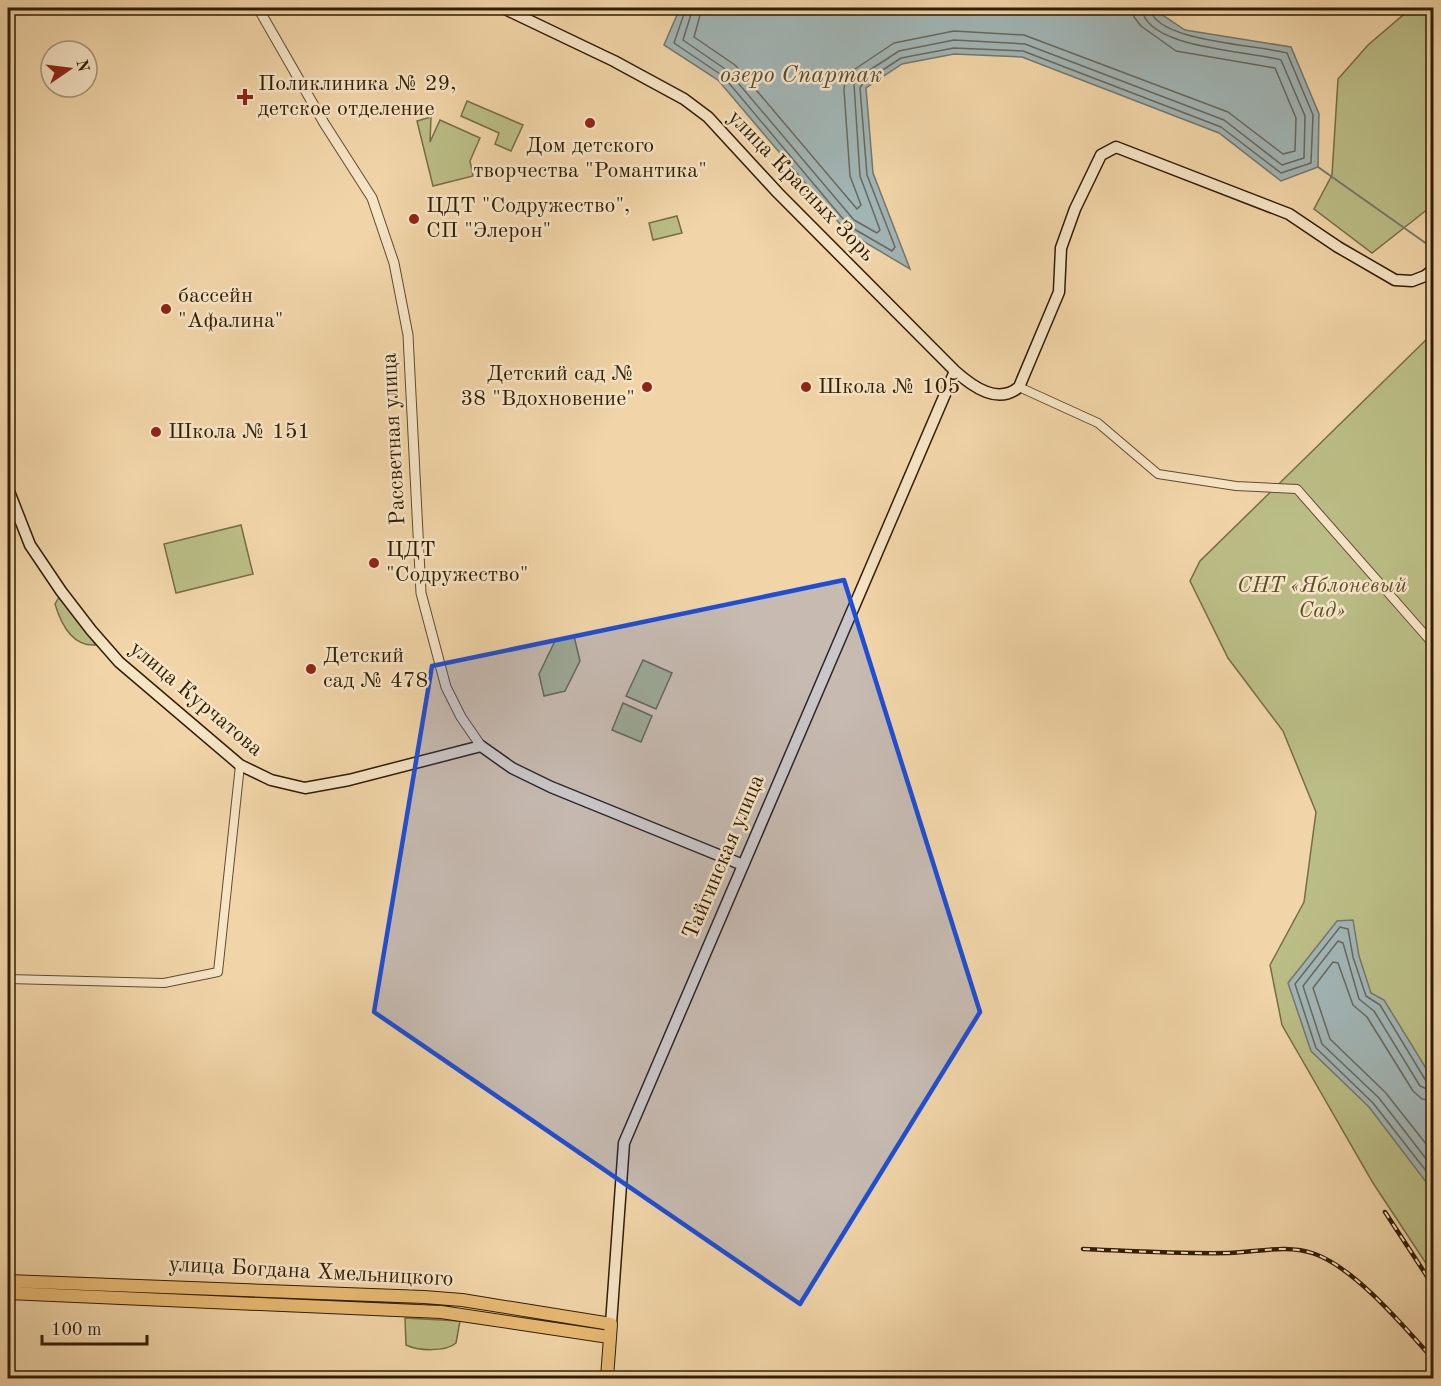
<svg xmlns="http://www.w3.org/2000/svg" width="1441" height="1386" font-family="'Old Standard TT',serif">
	<rect width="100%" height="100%" fill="#f1d5a8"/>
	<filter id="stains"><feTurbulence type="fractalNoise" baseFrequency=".00333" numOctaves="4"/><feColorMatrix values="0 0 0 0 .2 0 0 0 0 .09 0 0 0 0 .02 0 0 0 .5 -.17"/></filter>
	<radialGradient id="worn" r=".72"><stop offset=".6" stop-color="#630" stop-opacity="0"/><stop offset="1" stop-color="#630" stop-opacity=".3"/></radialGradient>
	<!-- green -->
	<path fill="#bbbd86" stroke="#766d44" stroke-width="1.5" d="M1404 8H1433V205L1372 253 1314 209 1332 175 1338 79 1368 45 1403 15Z
		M467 101 523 125 511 151 495 144 499 133 461 116Z
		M431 117 430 142 440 120 480 138 470 161 473 176 433 186 417 121Z
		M677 216 682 233 653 240 649 223Z
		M1433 333V1274L1373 1183 1282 1025 1270 965 1304 902 1316 812 1283 731 1228 658 1190 581 1200 561Z
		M241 525 253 574 176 593 164 544Z
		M59 597 96 645C72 647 61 624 55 604Z
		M574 636 580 661 565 691 544 696 539 674 555 641Z
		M643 660 672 673 656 709 626 696Z
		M623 703 652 716 641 742 612 730Z
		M405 1318 460 1321 456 1343C446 1352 418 1351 406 1345Z"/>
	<!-- water -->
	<path fill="#a1b5b5" stroke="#74786d" stroke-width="1.5" d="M680 8H1152L1185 30 1291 47 1319 114 1318 167 1281 181 1219 133 1022 57 954 54 902 64 866 88 873 173 910 269 846 231 718 80 664 45Z
		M1353 920 1359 956 1371 993 1384 1000 1429 1073 1433 1086V1191L1369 1107 1311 1051 1288 983 1337 921Z"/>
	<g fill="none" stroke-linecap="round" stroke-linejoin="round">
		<!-- shore -->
		<path stroke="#68695c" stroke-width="1.5" d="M686 8 674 43 723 76 849 226 892 251 895 247 867 175 860 88 863 83 901 58 954 48 1023 51 1221 127 1281 173 1311 163 1313 115 1287 53C1260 45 1154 42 1150 8
			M693 8 683 40 728 71 854 220 877 233 880 230 860 176 854 84 859 77 899 51 954 40 1025 44 1224 120 1282 165 1304 158 1305 116 1281 60C1251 51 1145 49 1142 8
			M702 8 694 37 735 65 857 209 861 205 850 176 844 90 845 81 852 71 894 43 954 31 1024 35 1228 112 1283 154 1295 151 1296 118 1275 68 1176 51 1141 26 1134 17 1133 8
			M1434 1084 1426 1081 1380 1005 1366 996 1353 957 1348 929 1340 927 1295 984 1316 1048 1373 1103 1434 1181
			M1434 1092 1420 1086 1374 1011 1359 999 1343 943 1338 941 1303 986 1322 1044 1379 1098 1434 1169
			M1434 1101 1422 1099 1413 1091 1367 1017 1353 1005 1338 963 1333 962 1313 988 1330 1039 1385 1092 1434 1154"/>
		<!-- stream -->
		<path stroke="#74786d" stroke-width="2" d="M1318 167 1434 249"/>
		<defs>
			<path id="minor" d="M1019 387 1098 423 1158 474 1236 486 1297 489 1434 645
				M8 979 164 983 218 972 240 765"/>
			<path id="tertiary" d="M258 8 324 123 372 198 394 263 408 335 421 593 446 687 461 717 481 746"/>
			<path id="secondary" d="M503 8 614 61 684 99 708 117 778 193 955 371C973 387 998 405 1019 387L1059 292 1061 248 1075 209 1101 155 1116 147 1289 214 1338 247 1395 280 1412 281 1425 276 1434 269
				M8 489 30 545 61 591 91 630 119 662 240 765 271 780 305 788 349 780 481 746 512 768 551 787 743 865
				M611 1324 624 1143 955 371"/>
			<path id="trunk" d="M8 1281 424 1297 462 1300 611 1324 607 1378
				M8 1293 441 1312 609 1337"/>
		</defs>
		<!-- minor casing -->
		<use href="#minor" stroke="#604b2c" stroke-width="10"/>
		<!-- tertiary casing -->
		<use href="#tertiary" stroke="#604b2c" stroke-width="11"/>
		<!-- secondary casing -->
		<use href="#secondary" stroke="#301d02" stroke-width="13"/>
		<!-- trunk casing -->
		<use href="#trunk" stroke="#301d02" stroke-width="14"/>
		<!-- minor -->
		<use href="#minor" stroke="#f6e4c6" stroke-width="8"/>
		<!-- tertiary -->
		<use href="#tertiary" stroke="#f6e4c6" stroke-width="9"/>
		<!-- secondary -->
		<use href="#secondary" stroke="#f6e4c6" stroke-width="10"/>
		<!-- trunk -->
		<use href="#trunk" stroke="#e8ba74" stroke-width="12"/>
		<defs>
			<path id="rail" d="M1385 1212 1434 1287
				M1083 1249C1132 1251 1181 1254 1229 1253 1258 1252 1287 1244 1315 1254 1356 1269 1404 1327 1434 1360"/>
		</defs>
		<!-- rail casing -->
		<use href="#rail" stroke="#301d02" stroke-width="4.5"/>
		<!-- rail -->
		<use href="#rail" stroke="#f6e4c6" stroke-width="2" stroke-dasharray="7" stroke-linecap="butt"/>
	</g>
	<!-- marked area -->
	<path fill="#1d4ed8" fill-opacity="0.2" stroke="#1d4ed8" stroke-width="4.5" stroke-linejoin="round" d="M844 580 980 1012 800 1304 374 1012 432 666Z"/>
	<!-- markers -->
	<g fill="#8f2418" stroke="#f6e4c6" stroke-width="2">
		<path d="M242 88h6v6h6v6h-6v6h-6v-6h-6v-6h6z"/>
		<circle cx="590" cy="123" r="6"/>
		<circle cx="414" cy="219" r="6"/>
		<circle cx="166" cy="309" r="6"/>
		<circle cx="647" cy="387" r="6"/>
		<circle cx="806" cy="387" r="6"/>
		<circle cx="156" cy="432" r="6"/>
		<circle cx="374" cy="563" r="6"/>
		<circle cx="311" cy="669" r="6"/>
	</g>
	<g text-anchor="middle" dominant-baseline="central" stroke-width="5" stroke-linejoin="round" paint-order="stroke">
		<!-- poi labels -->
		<g font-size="22" fill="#301d02" stroke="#f6e4c6" text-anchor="start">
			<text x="258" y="84">Поликлиника № 29,<tspan x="258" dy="25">детское отделение</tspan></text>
			<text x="590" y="146" text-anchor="middle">Дом детского<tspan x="590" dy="25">творчества "Романтика"</tspan></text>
			<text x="426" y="206">ЦДТ "Содружество",<tspan x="426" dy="25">СП "Элерон"</tspan></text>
			<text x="178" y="296">бассейн<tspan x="178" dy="25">"Афалина"</tspan></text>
			<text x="635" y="374" text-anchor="end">Детский сад №<tspan x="635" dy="25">38 "Вдохновение"</tspan></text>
			<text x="818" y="387">Школа № 105</text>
			<text x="168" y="432">Школа № 151</text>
			<text x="386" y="550">ЦДТ<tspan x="386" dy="25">"Содружество"</tspan></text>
			<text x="323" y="656">Детский<tspan x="323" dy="25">сад № 478</tspan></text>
		</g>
		<!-- street labels -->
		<g font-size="22" fill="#301d02" stroke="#f6e4c6">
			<text transform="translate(801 186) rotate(46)">улица Красных Зорь</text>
			<text transform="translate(394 439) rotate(-93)">Рассветная улица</text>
			<text transform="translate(196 699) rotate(40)">улица Курчатова</text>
			<text transform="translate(724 857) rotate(-67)">Тайгинская улица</text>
			<text transform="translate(311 1272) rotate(3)">улица Богдана Хмельницкого</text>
		</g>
		<!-- park labels -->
		<g font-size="22" font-style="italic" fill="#5a4d2a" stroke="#f6e4c6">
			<text x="1322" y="586">СНТ «Яблоневый<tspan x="1322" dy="25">Сад»</tspan></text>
		</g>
		<!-- water labels -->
		<g font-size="24" font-style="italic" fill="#524b38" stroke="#f6e4c6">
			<text x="801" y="76">озеро Спартак</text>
		</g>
	</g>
	<!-- margin -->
	<rect width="1441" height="1386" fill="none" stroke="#f1d5a8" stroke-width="30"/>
	<rect x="9" y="9" width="1423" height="1368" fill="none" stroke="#301d02" stroke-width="3"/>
	<rect x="15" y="15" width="1411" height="1356" fill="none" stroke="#301d02" stroke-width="1.5"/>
	<!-- north arrow -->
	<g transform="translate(69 69) rotate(76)"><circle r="28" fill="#f6e4c6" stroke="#a79478" stroke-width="1.5"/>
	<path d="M0-4.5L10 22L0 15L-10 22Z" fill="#8f2418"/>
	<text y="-9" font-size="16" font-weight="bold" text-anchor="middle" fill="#301d02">N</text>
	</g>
	<!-- scale -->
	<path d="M42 1335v9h105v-9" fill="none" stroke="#301d02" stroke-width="3"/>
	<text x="51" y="1335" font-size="18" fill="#301d02" stroke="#f6e4c6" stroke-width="4.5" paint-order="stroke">100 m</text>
	<rect width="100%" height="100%" filter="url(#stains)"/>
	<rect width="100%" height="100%" fill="url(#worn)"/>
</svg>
